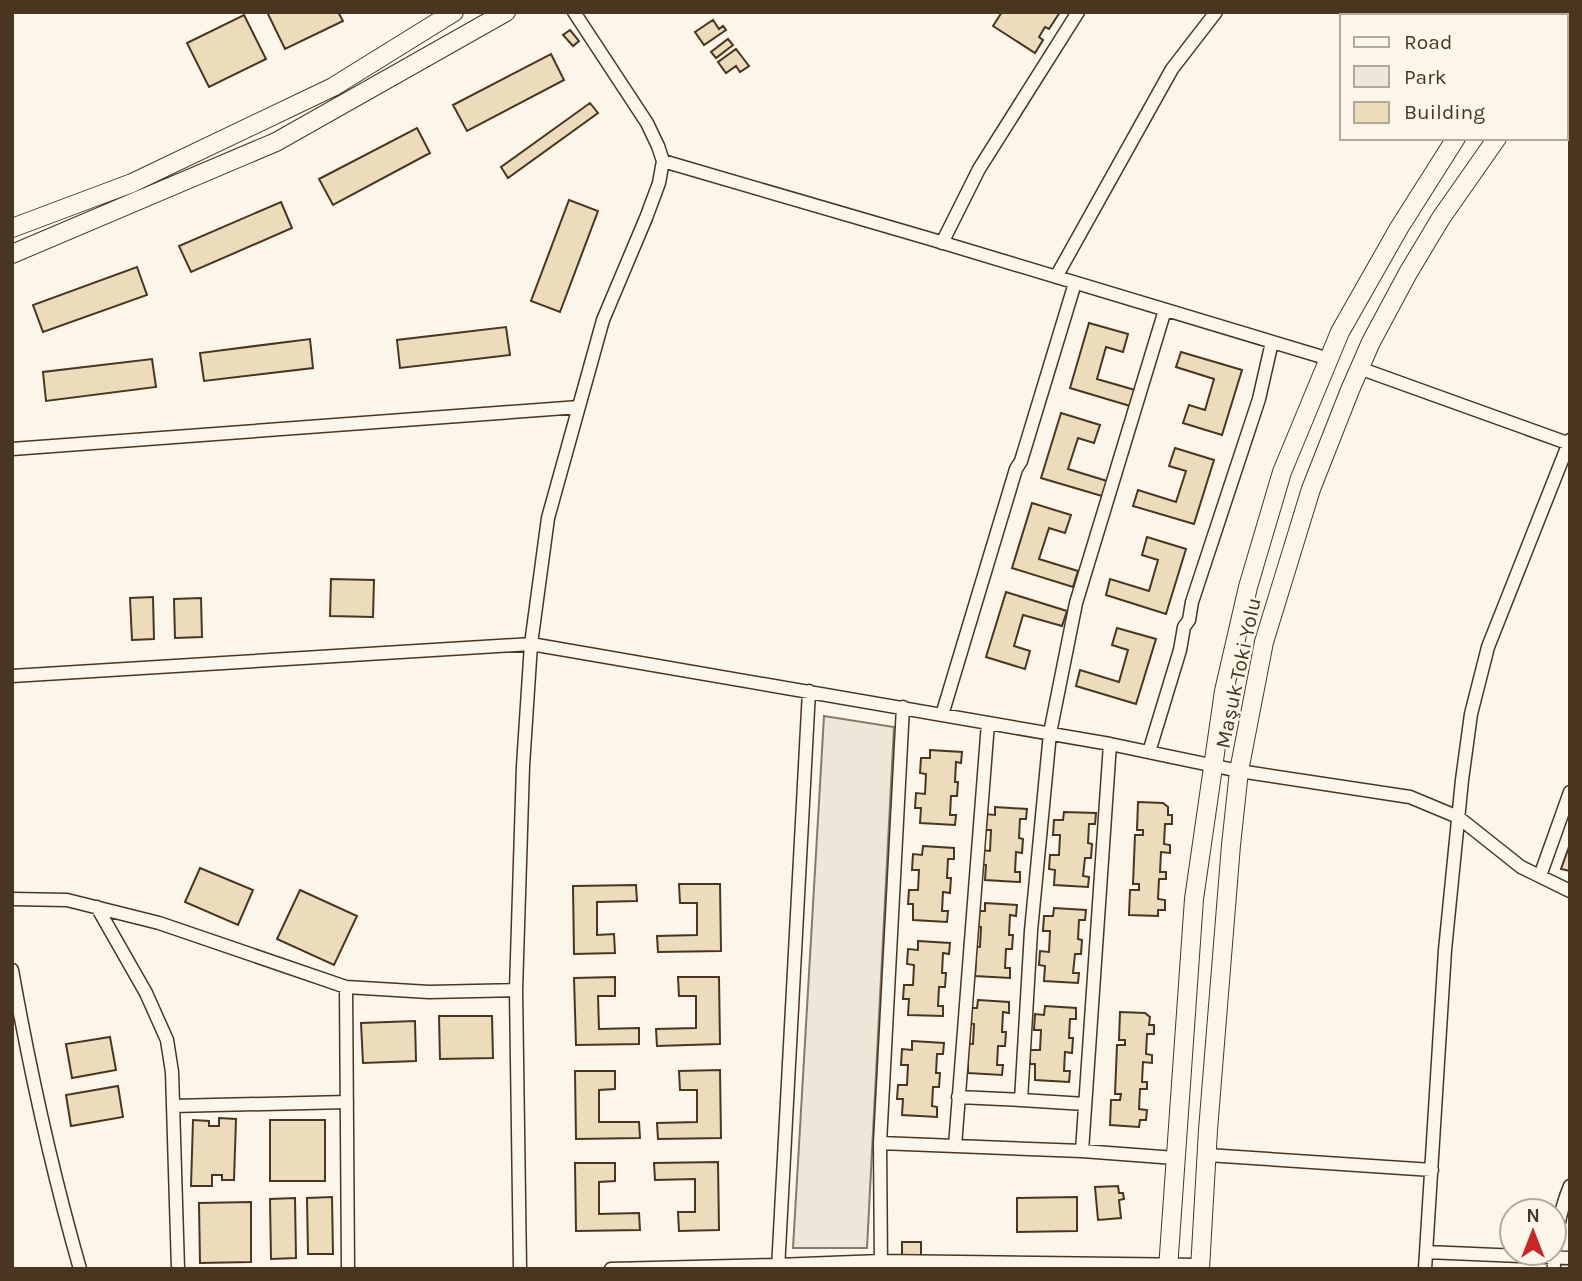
<svg xmlns="http://www.w3.org/2000/svg" width="1582" height="1281" font-family="Karla,sans-serif">
	<rect width="100%" height="100%" fill="#fbf6e9"/>
	<!-- green -->
	<path fill="#ede6d9" stroke="#887966" stroke-width="2" d="M824 716 894 727 867 1248H793Z"/>
	<!-- building -->
	<path fill="#ecdcbc" stroke="#4a3520" stroke-width="2" d="M267 12H338L343 21 285 49Z
		M1002 12H1060L1049 29 1045 27 1039 37 1043 40 1035 53 993 26Z
		M244 15 266 59 209 87 187 43Z
		M713 20 719 29 723 26 726 30 704 45 695 32Z
		M570 30 579 41 573 46 563 35Z
		M728 39 733 45 716 58 711 52Z
		M736 49 749 66 740 72 736 66 726 73 718 62Z
		M551 54 564 80 467 131 453 105Z
		M590 103 598 113 508 178 501 167Z
		M417 128 430 153 333 205 319 179Z
		M569 200 598 211 560 312 531 301Z
		M281 202 292 228 191 272 179 246Z
		M137 267 147 295 43 332 33 305Z
		M1089 323 1128 334 1123 352 1106 347 1097 379 1135 390 1130 406 1070 388Z
		M506 327 510 355 400 368 397 340Z
		M310 339 313 368 204 381 200 353Z
		M1181 352 1242 370 1222 435 1183 423 1189 405 1205 410 1214 379 1176 367Z
		M152 359 156 387 46 401 43 372Z
		M1061 413 1100 425 1094 443 1078 438 1068 469 1107 481 1102 496 1041 478Z
		M1175 448 1214 460 1194 524 1133 506 1138 490 1176 502 1186 471 1169 466Z
		M1032 503 1071 515 1065 533 1049 528 1039 559 1078 571 1073 587 1012 568Z
		M1147 537 1186 549 1166 614 1106 595 1110 579 1149 591 1158 560 1142 555Z
		M331 579 374 580 373 617 330 616Z
		M1006 592 1067 611 1062 626 1023 615 1014 646 1030 651 1025 669 986 657Z
		M153 597 154 639 132 640 130 598Z
		M201 598 202 637 175 638 174 599Z
		M1117 628 1156 639 1136 704 1076 686 1080 670 1119 682 1128 650 1112 645Z
		M930 750 962 752 961 763 956 762 955 782H958L957 796H951L950 815H956L955 825 920 823 921 808H915L916 793 925 794 926 774 920 773 921 758H930Z
		M1138 802 1163 803 1168 807V815H1172V824H1165L1164 844 1170 845V853L1161 852 1160 872H1166V879H1159L1158 899 1165 900V910H1158V916L1129 915 1130 890H1139V884H1133L1135 835H1143V830H1137Z
		M995 807 1027 809 1026 819H1020L1019 838 1023 839 1022 853 1016 852 1015 872H1020V882L985 880 986 865 980 864 981 850 990 851 991 830H984L985 814 995 815Z
		M1064 812 1096 813 1095 824H1089L1088 843 1092 844 1091 858H1085L1083 876 1089 877 1088 887 1054 885 1055 870 1049 869 1050 855H1059L1060 835H1053L1054 820H1063Z
		M1570 844V871L1561 869Z
		M923 846 954 848V859H948L947 878H951L950 893 943 892 942 911H948L947 922 913 920V904H908L909 890H918L919 870H912L913 854 922 855Z
		M200 868 253 890 238 925 185 902Z
		M679 884H720L721 951 658 952 657 936 697 935V903H680Z
		M636 885 637 901 597 902V935L614 934 615 953 574 954 573 886Z
		M300 890 357 916 334 965 277 939Z
		M985 903 1017 905 1016 916 1010 915 1009 935H1013L1012 949H1006L1005 968H1010V978L975 976 976 961H970L971 946 980 947 981 927 974 926 975 911H985Z
		M1054 908 1086 910 1085 920H1079L1078 939 1082 940 1081 954H1075L1073 973H1079L1078 983 1044 981 1045 966 1039 965 1040 951 1049 952 1050 931H1043L1044 916H1053Z
		M918 941 950 943 949 954 943 953 942 973H946L945 987H939L938 1006H943V1016L908 1015 909 999H903L904 985H913L914 965 907 964 908 949 918 950Z
		M615 977V996H598L599 1029 639 1028V1044L576 1045 574 978Z
		M678 977H719L720 1044 657 1046 656 1029 696 1028V996H679Z
		M978 1000 1009 1002V1013L1003 1012 1002 1032H1006L1005 1046H998L997 1065H1003L1002 1075 968 1073V1058H963V1043L973 1044 974 1024 967 1023 968 1008H977Z
		M1045 1006 1076 1008V1019H1070L1069 1038H1073L1072 1053 1065 1052 1064 1071H1070L1069 1082 1035 1080V1064H1030V1050H1040L1041 1030H1034L1035 1014 1044 1015Z
		M1120 1012 1145 1013 1150 1017 1149 1025H1154V1034H1147L1146 1054 1152 1055V1063L1143 1062 1142 1082H1147V1089H1140L1139 1109 1147 1110 1146 1120H1140L1139 1127 1110 1125 1111 1100H1120L1121 1094H1115L1117 1045H1125V1040H1119Z
		M439 1016H492L493 1058 440 1059Z
		M415 1021 416 1061 363 1063 361 1023Z
		M110 1037 116 1070 72 1078 66 1044Z
		M912 1041 944 1043 943 1054H937L936 1073H940L939 1087H933L932 1106 937 1107V1117L902 1115 903 1099H897L898 1085H907L908 1065H901L902 1049 912 1050Z
		M720 1070 721 1138 658 1139 657 1123 697 1122V1090H680L679 1071Z
		M575 1071H615V1089L599 1090V1122H639L640 1138 576 1139Z
		M118 1086 123 1117 71 1126 66 1095Z
		M219 1118 236 1119 234 1180H222V1175H212V1186H191L193 1120 209 1121V1126H219Z
		M270 1120H325V1181H270Z
		M718 1162 719 1230 679 1231 678 1212H695V1179L655 1180 654 1163Z
		M575 1163H615V1181L599 1182V1214L639 1213 640 1230 576 1231Z
		M1118 1186 1119 1193H1123L1124 1199 1119 1200 1121 1218 1098 1220 1095 1187Z
		M332 1197 333 1254H308L307 1198Z
		M1077 1197V1231L1017 1232V1198Z
		M295 1198 296 1258 271 1259 270 1199Z
		M251 1202V1262L200 1263 199 1203Z
		M902 1242H921V1255H902Z"/>
	<g fill="none" stroke-linecap="round" stroke-linejoin="round">
		<defs>
			<path id="street" d="M663 161 927 238 1329 359
				M942 243 979 169 1078 12
				M1056 277 1172 69 1216 12
				M1359 368 1570 444
				M12 449 579 407
				M12 676 531 644 1110 744 1239 771 1410 797 1458 817 1521 867 1570 891
				M942 715 1016 469 1021 461 1075 283
				M1149 752 1180 650 1184 627 1189 620 1192 602 1259 399 1272 342
				M1540 876 1570 792
				M12 899 67 900 159 923 346 987 429 992 516 990
				M97 907 146 993 167 1040 172 1072 178 1269
				M12 970C30 1071 52 1171 80 1269
				M346 987 348 1269
				M958 1097 1021 1100 1031 931 1050 733 1076 603 1165 310
				M1021 1100 1085 1104
				M173 1106 347 1102
				M880 1143 1082 1151 1175 1158
				M955 1146 988 723
				M1082 1151 1110 744
				M1207 1155 1432 1170
				M1426 1252 1570 1258
				M881 1268 880 1143 903 707
				M520 1269 516 990 523 766 531 644 548 518 603 320 646 218 659 183 663 161 658 146 647 123 574 12
				M611 1269 777 1265 881 1261 1200 1265
				M778 1269 809 691
				M1425 1269 1445 950 1462 780 1471 714 1488 647 1570 440
				M1554 1269C1553 1244 1560 1210 1570 1186"/>
			<path id="secondary" d="M1545 16 1547 12
				M1566 41 1570 36
				M12 228 132 183 333 87 454 12
				M12 254 276 142 506 12
				M1168 1269 1194 899 1224 691 1248 587 1282 472 1340 332 1399 228 1456 138
				M1200 1269 1208 1130 1231 845 1239 771 1264 642 1311 489 1350 390 1371 342 1408 273 1441 218 1497 138"/>
		</defs>
		<!-- street casing -->
		<use href="#street" stroke="#4a3520" stroke-width="15"/>
		<!-- secondary casing -->
		<use href="#secondary" stroke="#4a3520" stroke-width="20"/>
		<!-- street -->
		<use href="#street" stroke="#fbf6e9" stroke-width="12"/>
		<!-- secondary -->
		<use href="#secondary" stroke="#fbf6e9" stroke-width="18"/>
	</g>
	<g text-anchor="middle" dominant-baseline="central" stroke-width="5" stroke-linejoin="round" paint-order="stroke">
		<!-- street labels -->
		<g font-size="21" fill="#4a3520" stroke="#fbf6e9">
			<text transform="translate(1238 673) rotate(-78)">Maşuk Toki Yolu</text>
		</g>
	</g>
	<!-- border -->
	<rect width="1582" height="1281" fill="none" stroke="#4a3520" stroke-width="28"/>
	<!-- legend -->
	<rect x="1340" y="14" width="228" height="126" fill="#fbf6e9" stroke="#b4a999" stroke-width="2"/>
	<rect x="1354" y="37" width="35" height="10" fill="#fbf6e9" stroke="#b4a999" stroke-width="2"/>
	<text x="1404" y="49" font-size="21" fill="#4a3520">Road</text>
	<rect x="1354" y="66" width="35" height="21" fill="#ede6d9" stroke="#b4a999" stroke-width="2"/>
	<text x="1404" y="84" font-size="21" fill="#4a3520">Park</text>
	<rect x="1354" y="102" width="35" height="21" fill="#ecdcbc" stroke="#b4a999" stroke-width="2"/>
	<text x="1404" y="119" font-size="21" fill="#4a3520">Building</text>
	<!-- north arrow -->
	<g transform="translate(1533 1232)"><circle r="33" fill="#fbf6e9" stroke="#b4a999" stroke-width="2"/>
	<path d="M0-5L12 26L0 18L-12 26Z" fill="#c62828"/>
	<text y="-10" font-size="19" font-weight="bold" text-anchor="middle" fill="#4a3520">N</text>
	</g>
</svg>
